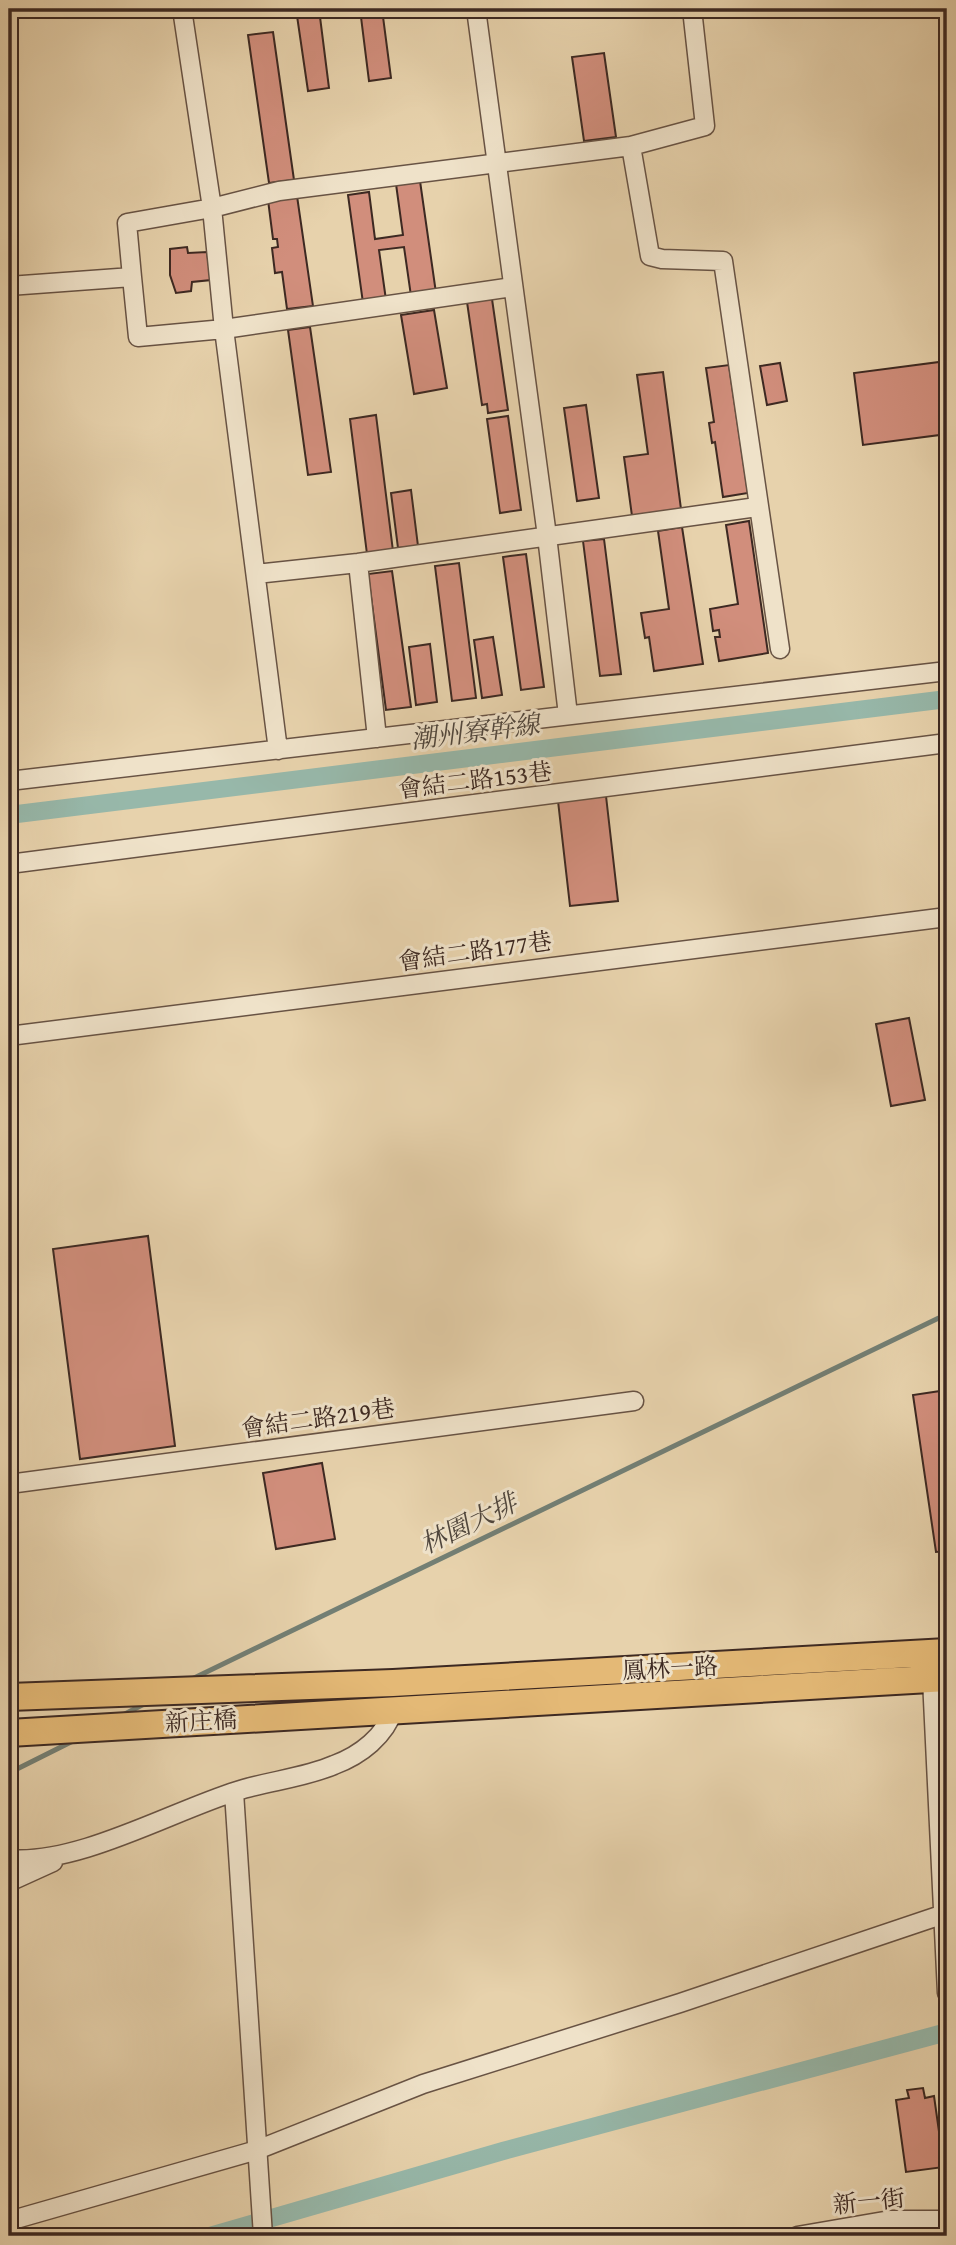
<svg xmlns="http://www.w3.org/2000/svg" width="956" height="2245" font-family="'Gentium Book Plus','Noto Serif TC',serif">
	<rect width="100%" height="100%" fill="#e7d2ac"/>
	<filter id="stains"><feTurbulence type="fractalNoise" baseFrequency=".00286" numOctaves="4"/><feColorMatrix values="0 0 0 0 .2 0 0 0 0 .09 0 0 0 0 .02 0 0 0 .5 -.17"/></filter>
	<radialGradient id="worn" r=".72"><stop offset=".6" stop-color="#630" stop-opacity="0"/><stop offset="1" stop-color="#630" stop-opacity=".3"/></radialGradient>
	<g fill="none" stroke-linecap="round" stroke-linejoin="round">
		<!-- stream -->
		<path stroke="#737f74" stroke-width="5" d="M192 1679 947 1314
			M121 1716 146 1703
			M9 1773 75 1740"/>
		<!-- canal -->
		<path stroke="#97b8aa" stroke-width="18" d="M9 815 947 699
			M210 2236 503 2151 947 2032"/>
	</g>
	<!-- building -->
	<path fill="#d18e7c" stroke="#3d2922" stroke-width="2" d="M296 9H319L329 88 308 91Z
		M360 9H382L391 78 369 81Z
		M273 32 294 180 269 183 248 35Z
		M604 53 616 137 584 141 572 57Z
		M420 181 436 293 411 296 404 247 379 250 386 300 363 303 348 195 369 192 375 239 403 235 396 184Z
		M297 196 313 306 287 309 282 272 275 273 272 248 278 247 277 239H273L268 200Z
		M187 247 188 253 207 252 211 280 192 282 191 291 176 293 170 275V249Z
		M492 299 508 410 488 413 487 404 482 405 467 302Z
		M434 310 447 388 414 394 401 315Z
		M310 327 331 472 308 475 288 330Z
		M947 361V434L863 445 854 373Z
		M780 363 787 401 767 405 760 366Z
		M729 365 748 493 723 497 715 442 712 443 709 423 714 422 706 368Z
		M663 372 681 509 632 516 624 457 648 454 637 375Z
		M586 405 599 498 577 501 564 408Z
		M376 415 393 551 367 554 350 419Z
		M508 416 521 510 500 513 487 419Z
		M411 490 418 546 398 548 391 493Z
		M749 521 768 653 719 661 715 637H720L719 630 713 631 710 609 738 604 726 525Z
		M682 527 703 664 654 671 649 637 645 638 641 613 669 609 658 531Z
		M604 539 621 674 600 676 583 541Z
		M526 554 544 687 521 690 503 557Z
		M459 563 476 698 452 701 435 566Z
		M392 571 411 707 386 710 368 574Z
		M493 637 502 695 482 698 474 640Z
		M430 644 437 702 416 705 409 647Z
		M606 796 618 901 570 906 558 801Z
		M909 1018 925 1100 891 1106 876 1024Z
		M148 1236 175 1446 80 1459 53 1249Z
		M947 1390V1551L936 1552 913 1395Z
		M322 1463 335 1539 276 1549 263 1473Z
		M923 2088 925 2098 934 2096 944 2167 906 2172 896 2100 909 2098 907 2090Z"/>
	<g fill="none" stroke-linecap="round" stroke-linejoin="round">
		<defs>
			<path id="minor" d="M182 9 212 208 224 329 278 750
				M476 9 547 536 568 715
				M631 146 705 126 692 9
				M132 277 127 223 212 208 279 191 631 146 650 256 662 259 723 261 780 649
				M9 286 132 277 138 337 224 329 513 287
				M358 563 377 738
				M256 574 358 563 757 507
				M9 781 947 671
				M9 864 947 743
				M9 1036 947 917
				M9 1484 634 1401
				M932 1679 947 1993
				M234 1792 263 2236
				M9 1859C78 1865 170 1812 237 1791 268 1781 304 1778 334 1765 361 1755 385 1736 394 1709
				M9 1882 53 1862
				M9 2221 257 2150 423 2084 680 2003 947 1913
				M797 2236 890 2220H947"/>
			<path id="primary" d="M9 1697 393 1683 947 1652
				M9 1733 947 1678"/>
		</defs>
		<!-- minor casing -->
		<use href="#minor" stroke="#685344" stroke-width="21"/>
		<!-- primary casing -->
		<use href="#primary" stroke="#3d2922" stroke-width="30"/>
		<!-- minor -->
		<use href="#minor" stroke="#efe2c9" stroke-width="18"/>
		<!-- primary -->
		<use href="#primary" stroke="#e4b976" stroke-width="26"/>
	</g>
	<g text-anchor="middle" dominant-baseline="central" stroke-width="6" stroke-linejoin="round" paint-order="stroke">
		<!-- street labels -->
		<g font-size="24" fill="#3d2922" stroke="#efe2c9">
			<text transform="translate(475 780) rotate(-7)">會結二路153巷</text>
			<text transform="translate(475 951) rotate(-8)">會結二路177巷</text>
			<text transform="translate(318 1418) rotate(-8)">會結二路219巷</text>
			<text transform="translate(670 1668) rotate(-3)">鳳林一路</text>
			<text transform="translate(201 1721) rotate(-3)">新庄橋</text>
			<text transform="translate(869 2201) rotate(-6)">新一街</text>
		</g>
		<!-- water labels -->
		<g font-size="26" font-style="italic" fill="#4f463d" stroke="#efe2c9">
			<text transform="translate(475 731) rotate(-7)">潮州寮幹線</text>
			<text transform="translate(468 1523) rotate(-26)">林園大排</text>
		</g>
	</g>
	<!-- margin -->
	<rect width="956" height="2245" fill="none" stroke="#e7d2ac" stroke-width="35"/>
	<rect x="10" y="10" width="935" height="2224" fill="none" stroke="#3d2922" stroke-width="3.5"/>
	<rect x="18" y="18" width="921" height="2210" fill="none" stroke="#3d2922" stroke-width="2"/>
	<rect width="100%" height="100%" filter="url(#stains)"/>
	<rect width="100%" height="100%" fill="url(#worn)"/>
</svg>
